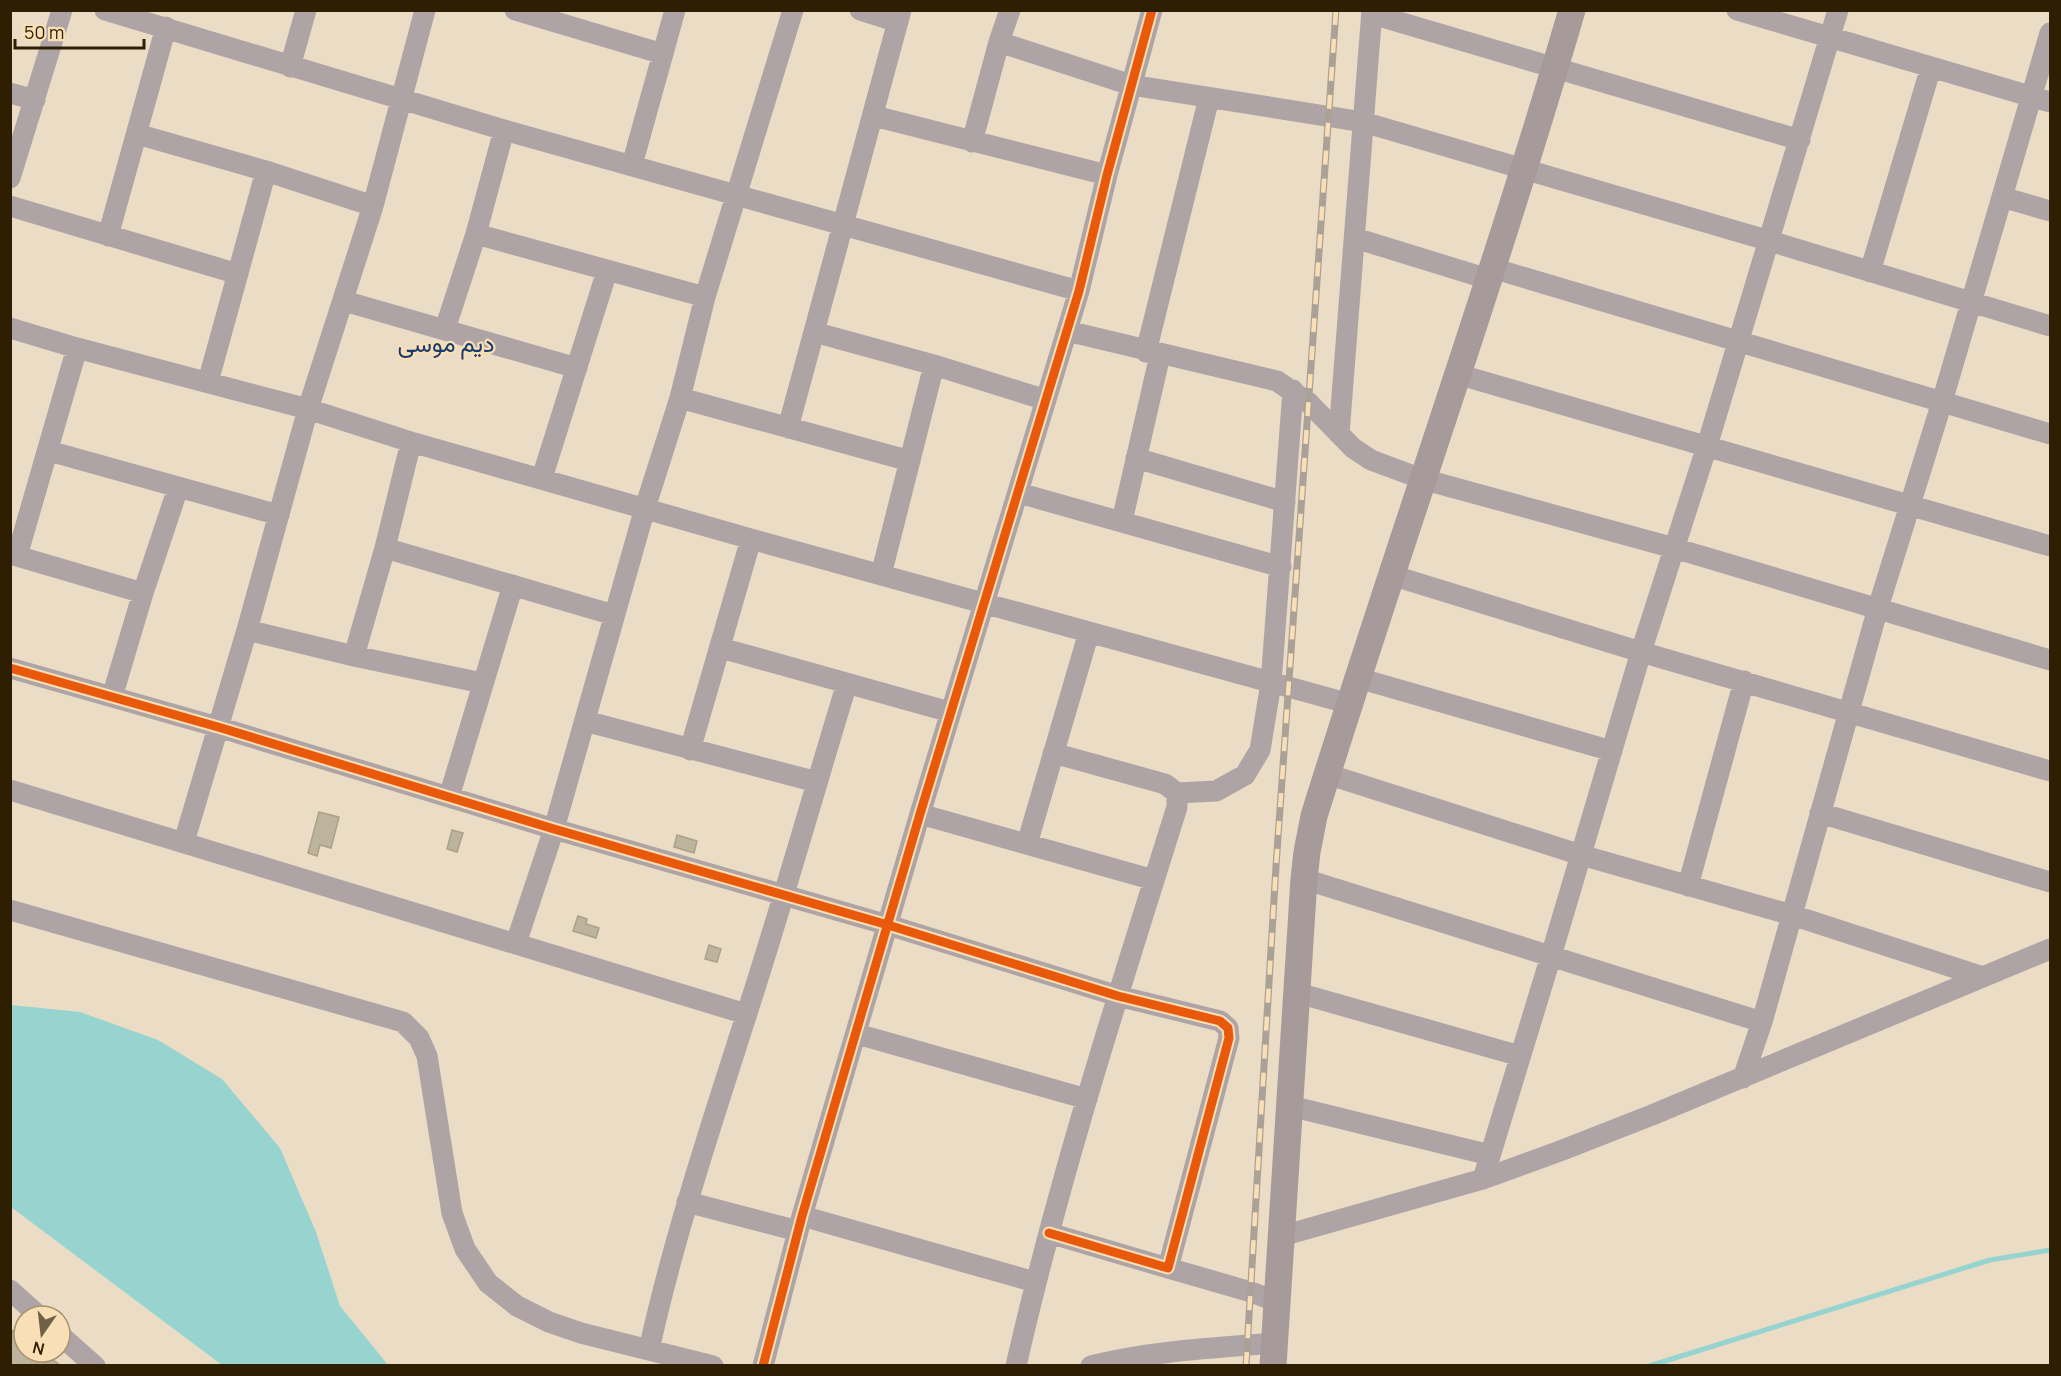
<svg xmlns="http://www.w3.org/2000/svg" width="2061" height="1376" font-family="Manrope,Vazirmatn,sans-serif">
	<rect width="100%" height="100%" fill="#eadcc5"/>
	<!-- water -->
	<path fill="#97d4d0" d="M11 1005 80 1012 158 1040 222 1079 280 1148 316 1232 340 1306 388 1365H222L11 1207Z"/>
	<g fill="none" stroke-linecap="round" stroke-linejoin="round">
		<!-- stream -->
		<path stroke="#97d4d0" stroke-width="5" d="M1649 1366 1990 1260 2050 1250"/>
	</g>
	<!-- building -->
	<path fill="#bdb49d" stroke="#aaa187" stroke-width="1.5" d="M319 812 339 817 331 848 320 845 317 856 308 853Z
		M452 830 463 833 457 852 447 849Z
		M677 835 697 841 694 853 674 847Z
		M578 916 587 919 586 924 599 928 596 938 573 931Z
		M709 945 721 949 717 962 705 959Z
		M12 1330 24 1338V1352H43L61 1366H10Z"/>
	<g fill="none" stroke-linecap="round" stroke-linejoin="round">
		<!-- minor -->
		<path stroke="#aea4a5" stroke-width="21" d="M105 10 504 130 1079 291
			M515 10 663 54
			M860 10 898 22
			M1737 10 2050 102
			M1372 14 1800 140
			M999 42 1131 85 1363 122 1770 241 2050 326
			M290 67 306 10
			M10 93 35 100
			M874 116 1107 175
			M137 134 266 171 373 206
			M972 142 999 42 1010 10
			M632 165 675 10
			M10 178 62 10
			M2002 197 2050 211
			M10 206 238 274
			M476 234 705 297
			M108 236 166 27
			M1355 238 1488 279
			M1492 268 2050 434
			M1870 272 1931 67
			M344 301 577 368
			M10 328 77 348 308 409 411 442 751 539 1350 704
			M445 329 476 234 504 130
			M1067 331 1277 381 1309 403 1353 448 1371 460 1422 479 1674 548 2050 660
			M814 332 934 365 1046 400
			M1146 352 1209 98
			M1457 374 2050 546
			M208 382 266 171
			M680 398 910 461
			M788 428 901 10
			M1339 434 1372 10
			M49 451 279 515
			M1136 458 1285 502
			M542 478 607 271
			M1019 493 1281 567
			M1122 521 1160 355
			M385 548 614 615
			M10 554 143 593
			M17 556 77 348
			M881 575 934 365
			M1391 575 1641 652 2050 771
			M247 630 354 656 482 683
			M721 648 950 712
			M354 656 385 548 411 442
			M10 668 218 727 554 829 888 925 1118 996 1220 1021 1228 1028 1229 1038 1168 1268 1049 1233
			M1358 678 1612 751
			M112 697 143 593 178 488
			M585 721 817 782
			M690 750 751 539
			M1327 774 1581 855 1792 915 1983 977
			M10 790 746 1014
			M1177 793 1216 791 1245 775 1260 750 1271 683 1293 390
			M449 797 513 585
			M1820 813 2050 882
			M920 814 1154 880
			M184 842 247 630 308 409 373 206 425 10
			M1027 844 1089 632
			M1304 879 1762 1022 1743 1078
			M1688 886 1744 681
			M10 910 403 1022 419 1038 427 1056 452 1213 465 1249 488 1283 517 1306 549 1322 581 1333 649 1350
			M516 943 554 829 645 508 680 398 705 297 793 10
			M1298 993 1520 1056
			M1762 1022 1878 608 1942 402 2050 33
			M857 1034 1087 1099
			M1290 1106 1490 1155
			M1483 1179 1551 956 1641 652 1707 446 1838 10
			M687 1202 798 1231
			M802 1216 1035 1282
			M1282 1236 1483 1179 1560 1151 1652 1115 2050 949
			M1168 1268 1251 1292 1278 1302
			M10 1290 39 1316
			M60 1335 95 1366
			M713 1366 649 1350C676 1227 717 1108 755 988 787 887 816 785 847 683
			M763 1366 802 1216 920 814 1079 291 1107 175 1152 10
			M1016 1366C1059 1177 1119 992 1177 807V793L1165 784 1053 753
			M1091 1366C1151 1351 1213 1348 1275 1343"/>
		<!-- major -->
		<path stroke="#a69b9a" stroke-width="27" d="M1273 1366 1304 879 1307 852 1314 816C1398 546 1493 281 1572 10"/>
		<defs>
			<path id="rail" d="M1246 1366 1276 866 1336 10"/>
		</defs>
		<!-- rail casing -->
		<use href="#rail" stroke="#aca197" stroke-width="7"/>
		<!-- rail -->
		<use href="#rail" stroke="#f9dfb6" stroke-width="4.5" stroke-dasharray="14" stroke-linecap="butt"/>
		<defs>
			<path id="cycleway" d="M10 668 218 727 554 829 888 925 1118 996 1220 1021 1228 1028 1229 1038 1168 1268 1049 1233
				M763 1366 802 1216 920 814 1079 291 1107 175 1152 10"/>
		</defs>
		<!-- cycleway casing -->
		<use href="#cycleway" stroke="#f9dfb6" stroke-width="13"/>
		<!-- cycleway -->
		<use href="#cycleway" stroke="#e8590c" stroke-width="9"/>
	</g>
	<g text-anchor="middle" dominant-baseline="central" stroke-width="4.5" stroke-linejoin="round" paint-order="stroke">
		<!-- quarter labels -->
		<g font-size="24" fill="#173a6f" stroke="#f9dfb6">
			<text x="446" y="342">ديم موسى</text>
		</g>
	</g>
	<!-- border -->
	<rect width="2061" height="1376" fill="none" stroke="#2f1f02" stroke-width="24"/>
	<!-- north arrow -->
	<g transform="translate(42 1334) rotate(194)"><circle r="28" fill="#f9dfb6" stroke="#a8926e" stroke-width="1.5"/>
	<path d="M0-4.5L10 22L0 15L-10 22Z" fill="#706146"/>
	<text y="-9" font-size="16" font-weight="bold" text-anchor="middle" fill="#2f1f02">N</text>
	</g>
	<!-- scale -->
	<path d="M15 39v9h129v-9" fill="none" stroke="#2f1f02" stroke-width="3"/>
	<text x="24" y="39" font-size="18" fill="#2f1f02" stroke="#f9dfb6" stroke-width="4.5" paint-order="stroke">50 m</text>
</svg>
